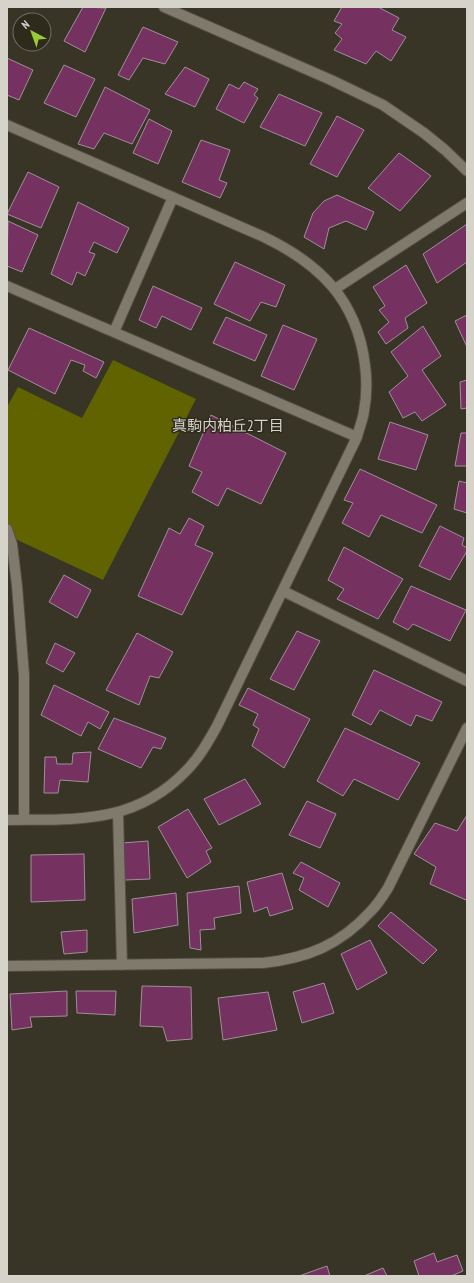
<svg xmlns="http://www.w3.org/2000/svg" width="474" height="1283" font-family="'PT Sans Narrow','Noto Sans JP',sans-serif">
	<rect width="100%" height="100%" fill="#383426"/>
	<!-- green -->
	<path fill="#616300" d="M113 360 196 399 103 580 11 537 7 530V407L18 387 82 418Z"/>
	<!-- building -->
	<path fill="#753160" stroke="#9f8f99" d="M83 7 106 8 85 52 64 41Z
		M342 7H378L399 18 392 30 406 37 391 61 376 51 366 64 334 50 342 39 335 33 342 24 334 21Z
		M143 27 178 42 165 64 143 58 129 80 118 75Z
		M7 58 33 70 19 100 7 95Z
		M64 65 95 79 76 117 44 103Z
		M185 67 209 79 195 107 165 94Z
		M244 82 258 89 254 95 258 98 244 123 216 109 229 84 239 89Z
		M105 87 150 110 132 144 104 133 94 149 78 144Z
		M279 94 322 113 305 146 260 127Z
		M337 116 364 130 337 177 310 164Z
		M149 119 172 131 158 164 133 153Z
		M201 140 230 150 219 180 227 183 220 198 182 182Z
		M399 153 431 176 400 211 368 188Z
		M28 172 59 187 41 228 7 214Z
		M337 195 374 212 366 230 346 221 329 228 324 249 304 237 313 213 324 201Z
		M78 202 129 228 117 253 94 242 89 252 95 254 85 276 77 272 72 285 51 274Z
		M8 221 38 235 22 272 7 266Z
		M467 224V262L437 283 423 254Z
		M235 262 285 285 276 307 261 302 250 321 214 304Z
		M406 265 427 303 405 318 408 328 386 344 378 332 389 322 379 310 385 306 373 287Z
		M153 286 202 308 191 330 162 316 156 328 139 320Z
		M467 315V347L455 321Z
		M226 317 267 335 255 361 213 343Z
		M283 325 317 339 294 390 261 376Z
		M423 326 441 356 422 370 446 405 422 421 415 412 403 418 389 392 408 376 391 352Z
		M29 328 104 362 96 378 83 371 85 365 71 360 55 394 8 370Z
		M467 380V408L461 409 460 382Z
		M211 415 286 453 261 504 227 488 218 506 192 492 202 472 189 466Z
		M390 422 428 435 416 470 378 459Z
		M461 433H467V466H455Z
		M360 469 437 505 422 533 381 515 369 537 342 523 353 503 344 500Z
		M459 481 467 483V513L454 509Z
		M189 518 204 526 195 545 213 553 182 615 138 596 169 528 180 534Z
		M440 526 464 538 462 545 467 548V551L450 580 419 566Z
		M344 547 403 579 378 619 337 599 344 589 328 580Z
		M64 575 91 590 77 618 49 602Z
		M411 586 466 610 450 641 413 624 408 630 393 622Z
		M297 631 320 641 294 690 270 679Z
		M137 633 173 652 159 678 150 676 139 705 106 690Z
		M55 643 75 653 63 672 46 663Z
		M374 670 442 702 432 721 416 715 411 726 380 710 371 725 352 715Z
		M54 685 109 712 100 729 88 722 81 736 41 715Z
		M248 688 310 719 284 768 252 746 259 729 253 725 258 714 239 705Z
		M114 718 166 738 161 749 153 747 141 768 98 749Z
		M345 728 420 763 398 800 354 779 343 796 317 781Z
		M91 752 88 782 60 780 58 793H44L45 757H56L57 764H72L73 753Z
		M245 779 261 804 219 825 204 799Z
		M307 801 336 814 320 848 289 835Z
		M188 809 212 848 206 851 211 862 187 878 158 827Z
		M467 815V898L466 900 430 884 436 867 414 854 435 823 457 831Z
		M148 841 150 879 125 880 122 843Z
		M84 854 85 900 31 902V855Z
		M301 862 340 883 328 907 299 890 304 878 293 873Z
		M282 873 293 909 270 916 267 907 254 912 247 882Z
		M239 886 241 913 214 918 215 929 200 930 201 950 190 948 187 893Z
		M176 893 178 925 134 933 132 899Z
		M391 912 437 950 423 964 378 926Z
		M87 930V952L64 954 61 932Z
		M370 940 387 973 357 990 341 954Z
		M324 983 334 1013 302 1023 293 992Z
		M142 986 191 987 192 1039 167 1041 163 1027 140 1026Z
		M67 991V1016L30 1017 32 1027 12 1030 10 994Z
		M76 991H116L115 1015 77 1013Z
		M268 992 277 1030 223 1040 218 998Z
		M434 1253 437 1262 457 1255 463 1271 451 1276H419L414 1261Z
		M327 1266 330 1276H299Z
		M383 1268 387 1276H364Z"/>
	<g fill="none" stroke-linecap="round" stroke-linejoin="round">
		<defs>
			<path id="minor" d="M164 7 331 80 383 105 424 133 445 150 467 171
				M7 125 264 237C320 264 357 300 365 365 367 380 367 395 364 411 363 420 359 428 357 437L217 726C208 742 199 758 186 771 134 825 75 819 7 820
				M7 286 357 437
				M335 289 467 203
				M114 332 173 197
				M7 529 12 544 17 586 24 675V820
				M283 591 467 681
				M118 813 122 965
				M7 966 263 963C308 958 340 945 371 911 378 904 383 896 388 888L467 728"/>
		</defs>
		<!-- minor casing -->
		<use href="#minor" stroke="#534f43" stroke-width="12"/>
		<!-- minor -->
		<use href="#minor" stroke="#7f7a6b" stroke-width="10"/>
	</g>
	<g text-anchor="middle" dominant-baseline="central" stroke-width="3" stroke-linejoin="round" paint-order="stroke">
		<!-- neighbourhood labels -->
		<g font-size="15" fill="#d6d3cb" stroke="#2e2a1c">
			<text x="228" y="425">真駒内柏丘2丁目</text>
		</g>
	</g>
	<!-- border -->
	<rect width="474" height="1283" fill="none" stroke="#d6d3cb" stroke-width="16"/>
	<!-- north arrow -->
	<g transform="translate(32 32) rotate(319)"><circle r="19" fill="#2e2a1c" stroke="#716e62"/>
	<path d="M0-3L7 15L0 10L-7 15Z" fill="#98cb36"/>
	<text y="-6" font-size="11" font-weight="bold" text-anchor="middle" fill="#d6d3cb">N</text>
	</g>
</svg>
